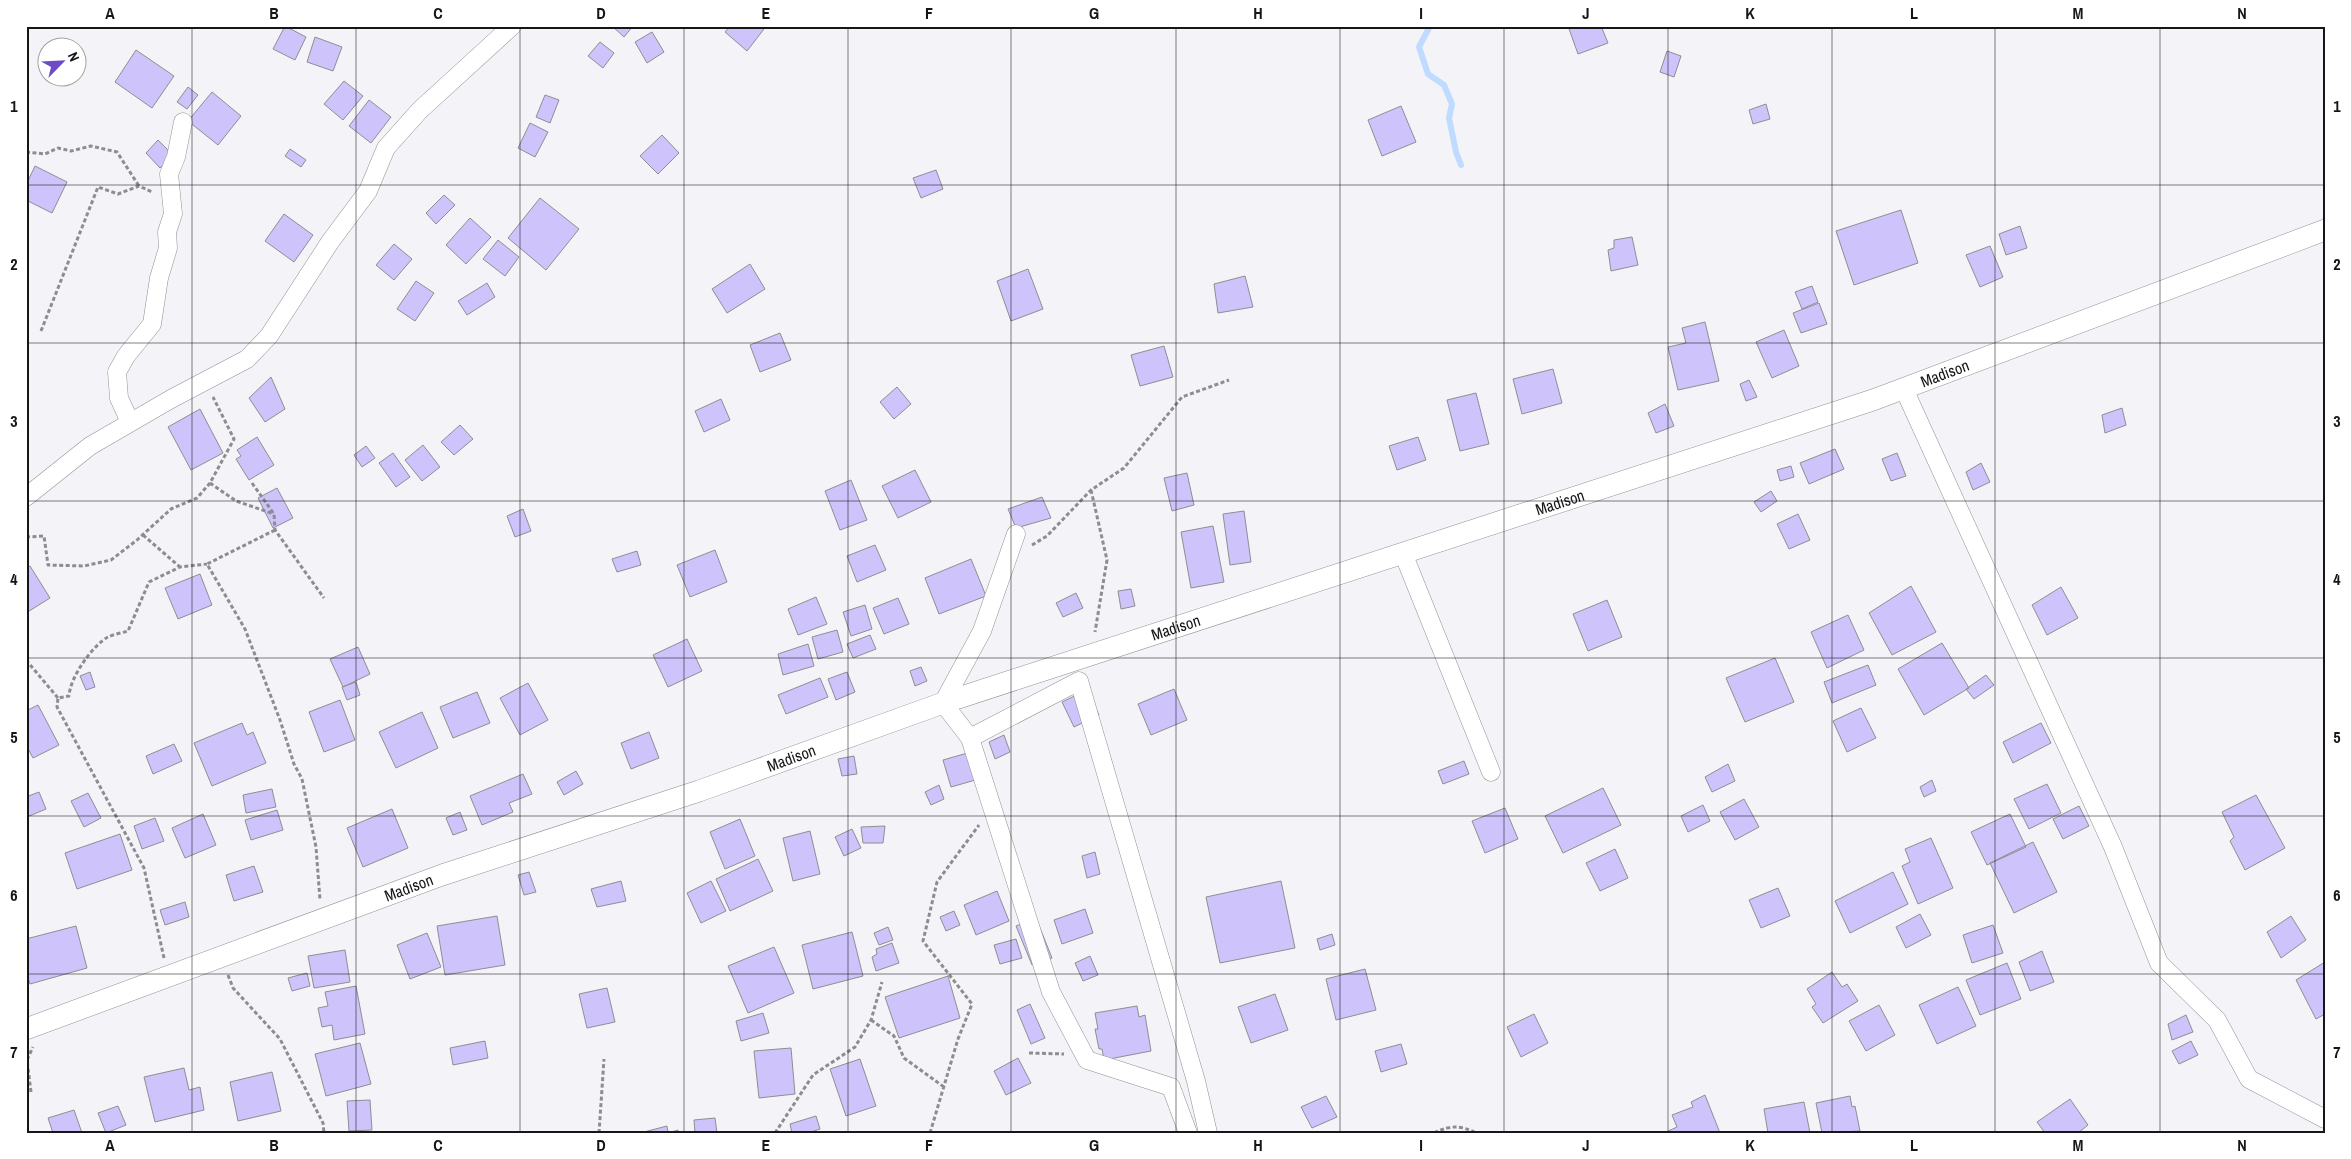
<svg xmlns="http://www.w3.org/2000/svg" width="2351" height="1159" font-family="'Archivo Narrow',sans-serif">
	<rect width="100%" height="100%" fill="#f4f3f8"/>
	<g fill="none" stroke-linecap="round" stroke-linejoin="round">
		<!-- stream -->
		<path stroke="#bfdbff" stroke-width="6" d="M1430 26 1419 47 1428 74 1444 85 1452 104 1449 118 1456 152 1461 165"/>
	</g>
	<!-- building -->
	<path fill="#cfc3fb" stroke="#8e8e92" d="M285 26 306 37 295 60 273 49Z
		M612 26H633L624 37Z
		M730 26H761L764 29 747 51 725 32Z
		M1568 26H1601L1608 43 1578 54Z
		M652 32 664 52 647 63 635 42Z
		M315 37 342 47 333 71 307 62Z
		M600 42 614 53 603 68 588 56Z
		M136 50 174 76 152 108 115 82Z
		M1667 51 1681 56 1674 77 1660 72Z
		M344 81 363 96 343 120 324 104Z
		M188 87 198 95 187 109 177 102Z
		M212 92 241 116 218 145 188 121Z
		M545 95 559 100 550 123 536 117Z
		M369 100 391 117 371 143 349 126Z
		M1766 104 1770 119 1753 124 1749 110Z
		M1401 106 1416 142 1382 156 1368 120Z
		M530 123 548 132 535 157 518 148Z
		M662 135 679 153 658 174 640 156Z
		M158 140 173 155 160 168 146 153Z
		M290 149 306 160 301 167 285 156Z
		M35 166 67 182 52 213 26 200V185Z
		M936 170 943 189 921 198 913 178Z
		M444 195 455 205 436 224 426 213Z
		M540 198 579 229 546 270 508 238Z
		M1901 210 1918 263 1854 285 1836 231Z
		M284 214 313 235 294 262 265 241Z
		M470 218 491 237 466 264 446 245Z
		M2020 226 2027 248 2006 255 1999 234Z
		M1632 237 1638 265 1611 271 1608 250 1614 248V240Z
		M498 240 519 257 505 276 483 259Z
		M394 244 412 259 394 280 376 265Z
		M1990 246 2003 277 1980 287 1966 255Z
		M750 264 765 289 727 313 712 289Z
		M1028 269 1043 309 1011 321 997 281Z
		M1245 276 1253 307 1218 313 1214 284Z
		M416 281 434 293 415 321 397 309Z
		M487 283 495 297 467 315 458 301Z
		M1812 286 1818 302 1802 309 1795 292Z
		M1819 303 1827 324 1801 333 1793 313Z
		M1705 322 1719 381 1678 390 1668 347 1686 343 1682 328Z
		M1784 330 1799 366 1772 378 1756 342Z
		M780 333 791 360 760 372 750 345Z
		M1164 346 1173 377 1140 386 1131 355Z
		M1553 369 1562 403 1522 414 1513 379Z
		M271 377 285 409 265 422 249 398Z
		M1749 380 1757 397 1746 401 1740 384Z
		M897 387 911 404 894 419 880 402Z
		M1476 393 1489 444 1460 451 1447 400Z
		M721 399 730 420 704 432 695 411Z
		M1665 404 1674 426 1656 433 1648 413Z
		M2122 408 2126 425 2105 433 2102 415Z
		M200 409 223 453 191 470 168 427Z
		M460 425 473 439 454 455 441 442Z
		M257 437 274 465 249 480 236 459 241 456 237 450Z
		M1418 437 1426 460 1397 470 1389 446Z
		M423 445 440 467 422 481 405 460Z
		M366 446 375 458 362 467 354 455Z
		M1835 449 1844 469 1809 484 1800 463Z
		M393 453 410 477 396 487 379 463Z
		M1897 453 1906 476 1891 481 1882 459Z
		M1981 463 1990 482 1973 490 1966 472Z
		M1791 466 1794 477 1780 481 1777 470Z
		M915 470 931 502 898 518 882 486Z
		M1187 473 1194 505 1172 511 1164 478Z
		M851 480 867 520 840 530 825 491Z
		M277 488 293 518 273 528 258 498Z
		M1771 491 1777 501 1761 512 1754 502Z
		M1042 497 1051 518 1016 528 1008 509Z
		M523 509 531 531 515 537 507 516Z
		M1244 511 1251 562 1230 565 1223 514Z
		M1798 514 1810 540 1789 549 1777 524Z
		M1213 526 1224 582 1191 588 1181 532Z
		M875 545 886 570 857 582 847 556Z
		M715 550 727 582 690 597 677 565Z
		M637 551 641 565 617 572 612 559Z
		M971 559 986 596 939 614 925 578Z
		M30 566 50 598 26 613V568Z
		M200 574 212 605 178 619 165 588Z
		M1911 586 1936 632 1892 655 1869 613Z
		M2061 587 2078 618 2047 635 2032 605Z
		M1131 589 1135 606 1121 609 1118 591Z
		M1076 593 1083 608 1063 617 1056 603Z
		M816 597 827 624 798 635 788 609Z
		M898 598 909 624 884 634 873 608Z
		M1607 600 1622 637 1588 651 1573 614Z
		M865 605 872 629 851 636 843 612Z
		M1848 615 1864 650 1827 668 1811 632Z
		M837 630 843 652 818 659 812 637Z
		M870 635 876 649 853 658 847 644Z
		M687 639 702 671 668 687 653 655Z
		M1942 643 1969 688 1924 715 1898 669Z
		M808 644 814 666 783 675 778 654Z
		M358 647 370 674 343 687 330 659Z
		M1775 658 1794 702 1745 722 1726 678Z
		M1868 665 1876 685 1832 703 1824 682Z
		M921 667 927 681 915 686 910 671Z
		M90 672 95 687 86 690 80 676Z
		M847 672 855 692 836 700 828 679Z
		M1986 675 1994 685 1974 699 1966 689Z
		M820 678 828 697 786 714 778 695Z
		M356 682 360 695 347 700 342 687Z
		M528 683 548 720 520 735 500 698Z
		M1174 689 1187 720 1151 735 1138 704Z
		M1087 690 1099 715 1074 727 1062 702Z
		M477 692 490 723 453 738 440 707Z
		M340 700 355 740 324 752 309 712Z
		M38 705 59 745 33 758 26 745V711Z
		M1861 708 1876 738 1847 752 1833 721Z
		M422 712 438 748 396 768 379 732Z
		M242 723 247 735 253 732 266 763 212 786 194 743Z
		M2041 723 2051 743 2013 763 2003 742Z
		M649 732 659 758 631 769 621 743Z
		M1004 735 1010 752 995 759 989 742Z
		M174 744 182 761 153 774 146 756Z
		M971 752 979 779 951 787 943 760Z
		M854 756 857 774 842 776 838 759Z
		M1464 761 1469 774 1443 784 1438 771Z
		M1728 764 1735 781 1712 792 1705 777Z
		M576 771 583 784 564 795 557 782Z
		M523 774 532 794 509 803 513 812 482 825 470 796Z
		M1932 780 1936 791 1924 797 1920 787Z
		M2047 784 2061 813 2029 829 2014 799Z
		M939 785 944 799 931 805 925 792Z
		M1603 788 1621 825 1563 853 1545 816Z
		M272 789 276 807 246 813 243 795Z
		M39 792 46 809 27 817 26 797Z
		M88 793 101 818 84 827 71 801Z
		M2256 795 2285 848 2245 870 2230 841 2234 837 2222 812Z
		M1744 799 1759 827 1735 840 1720 812Z
		M1703 805 1710 821 1688 832 1681 816Z
		M2079 806 2089 826 2063 839 2053 819Z
		M1505 808 1518 839 1485 853 1472 821Z
		M392 809 408 848 363 867 347 828Z
		M277 810 283 830 251 840 245 820Z
		M460 812 467 830 453 835 446 818Z
		M203 814 216 845 185 858 172 828Z
		M2010 814 2026 847 1987 865 1971 832Z
		M155 818 164 841 142 849 134 826Z
		M740 819 755 856 725 869 710 832Z
		M885 826 883 843H863L861 827Z
		M852 829 861 848 844 856 835 837Z
		M810 831 820 874 793 881 783 838Z
		M120 834 132 870 77 889 65 853Z
		M1931 838 1953 888 1918 904 1902 866 1910 862 1905 849Z
		M2033 842 2057 892 2014 913 1990 863Z
		M1615 849 1628 878 1600 891 1586 863Z
		M1095 852 1100 874 1087 878 1082 856Z
		M758 859 773 891 730 911 716 879Z
		M254 866 263 892 234 901 226 875Z
		M529 872 536 892 524 895 518 875Z
		M1893 872 1908 904 1850 933 1835 901Z
		M621 881 626 901 597 907 591 889Z
		M711 881 726 911 701 923 687 893Z
		M1281 881 1295 948 1220 963 1206 897Z
		M1778 888 1790 916 1761 928 1749 900Z
		M997 891 1009 921 976 935 964 905Z
		M185 902 189 917 165 925 160 910Z
		M1085 909 1093 933 1062 944 1054 920Z
		M954 911 960 925 946 931 940 917Z
		M1920 914 1931 935 1906 948 1896 927Z
		M497 916 505 965 445 975 437 926Z
		M2291 916 2306 940 2281 958 2267 932Z
		M1036 918 1052 958 1032 965 1016 926Z
		M1993 925 2003 953 1972 963 1963 935Z
		M76 926 87 968 30 984 26 971V939Z
		M888 927 893 940 879 945 874 933Z
		M852 932 863 976 813 989 802 945Z
		M427 933 441 967 410 979 397 945Z
		M1332 934 1335 945 1320 950 1317 939Z
		M1016 939 1022 958 1000 964 994 945Z
		M892 943 899 963 876 971 872 957 877 954 876 949Z
		M774 947 794 993 748 1013 728 966Z
		M345 950 350 982 314 988 308 956Z
		M2042 951 2054 982 2030 991 2019 962Z
		M1090 956 1098 975 1083 981 1075 963Z
		M2325 962V1014L2316 1019 2296 980Z
		M2007 963 2021 999 1980 1015 1966 980Z
		M1365 969 1376 1010 1336 1020 1326 979Z
		M1832 972 1842 987 1847 984 1858 1001 1823 1023 1812 1007 1816 1004 1807 989Z
		M307 973 310 986 292 991 288 978Z
		M948 976 960 1018 899 1038 885 997Z
		M356 986 365 1034 334 1040 332 1025 322 1027 318 1008 328 1006 325 992Z
		M1958 987 1976 1026 1937 1044 1919 1005Z
		M607 988 615 1022 587 1028 579 994Z
		M1275 994 1288 1030 1251 1043 1238 1007Z
		M1030 1004 1045 1038 1031 1044 1017 1010Z
		M1879 1005 1895 1035 1866 1051 1849 1021Z
		M1137 1006 1139 1017 1145 1015 1151 1051 1104 1060 1102 1049H1099L1095 1029H1098L1095 1013Z
		M763 1013 769 1033 741 1041 736 1021Z
		M1534 1014 1548 1043 1521 1057 1507 1027Z
		M2186 1015 2193 1032 2172 1040 2168 1024Z
		M485 1041 488 1058 453 1065 450 1048Z
		M2191 1041 2198 1055 2179 1064 2172 1051Z
		M360 1043 371 1084 326 1096 315 1054Z
		M1401 1044 1407 1064 1381 1072 1375 1051Z
		M791 1048 795 1094 759 1098 754 1051Z
		M1018 1058 1031 1083 1006 1095 994 1071Z
		M860 1059 876 1106 846 1116 830 1069Z
		M184 1068 189 1090 200 1087 204 1110 155 1122 144 1077Z
		M272 1072 281 1111 238 1121 230 1082Z
		M1705 1095 1720 1133H1664L1677 1127 1672 1115 1693 1107 1691 1102Z
		M1326 1096 1337 1117 1312 1128 1301 1107Z
		M1850 1096 1852 1107 1855 1106 1860 1131 1822 1133 1816 1103Z
		M2070 1099 2088 1125 2078 1133H2045L2037 1122Z
		M370 1100 372 1130 349 1131 347 1101Z
		M1804 1102 1810 1133H1768L1764 1109Z
		M118 1106 126 1125 106 1133 98 1113Z
		M74 1110 82 1133H53L48 1118Z
		M816 1116 820 1129 808 1133H792L790 1124Z
		M715 1118 717 1133H695L694 1120Z
		M667 1126 668 1133 678 1130V1133H640Z"/>
	<g fill="none" stroke-linecap="round" stroke-linejoin="round">
		<defs>
			<path id="minor" d="M1904 389 2113 847 2159 963 2217 1020 2249 1079 2325 1119
				M130 422 119 398 117 372 126 356 152 324 159 278 168 248 167 232 173 214 169 174 176 157 183 122
				M26 497 90 446 171 399 247 359 269 336 330 242 368 191 386 148 420 110 512 26
				M1016 534 982 631 943 703 970 738 1051 992 1087 1060 1171 1087 1188 1133
				M1403 553 1491 772
				M970 738 1079 681 1196 1081 1208 1133"/>
			<g id="tertiary">
				<path id="s1" d="M26 1029 442 875 699 791 943 703 1873 400 2325 230"/>
			</g>
		</defs>
		<!-- minor casing -->
		<use href="#minor" stroke="#929196" stroke-width="19"/>
		<!-- tertiary casing -->
		<use href="#tertiary" stroke="#929196" stroke-width="22"/>
		<!-- path -->
		<path stroke="#8d8d91" stroke-width="3" stroke-dasharray="4 2.5" stroke-linecap="butt" d="M26 152 45 154 58 148 71 151 91 146 117 152 139 186
			M41 331 98 187 118 194 139 186 152 192
			M210 483 236 501 274 514
			M252 483 274 514 275 530 324 598
			M1091 490 1107 560 1095 632
			M275 530 207 564 245 629 280 720 294 764 302 779 316 847 320 900
			M143 535 180 567
			M26 537 44 536 48 565 84 566 111 560 137 540 171 509 197 498 210 483 234 439 213 397
			M1032 545 1047 536 1091 490 1124 468 1182 397 1229 380
			M26 660 58 698
			M164 958 144 868 57 707 58 698 69 696C70 677 93 645 108 637 114 634 122 633 128 631L149 582 180 567 207 564
			M228 975 233 988 280 1039 323 1123 324 1133
			M871 1020 894 1036 904 1058 944 1087
			M1029 1053 1064 1054
			M31 1092 27 1060 33 1047
			M599 1133 604 1059
			M775 1133 813 1075 855 1047 871 1020 882 982
			M930 1133 958 1039 972 1004 923 941 937 882 979 825
			M1434 1133C1451 1125 1460 1125 1476 1133"/>
		<!-- minor -->
		<use href="#minor" stroke="#fff" stroke-width="18"/>
		<!-- tertiary -->
		<use href="#tertiary" stroke="#fff" stroke-width="21"/>
	</g>
	<!-- grid -->
	<path fill="none" stroke="#161618" stroke-width="1" stroke-opacity="0.55" d="M192 26V1133M356 26V1133M520 26V1133M684 26V1133M848 26V1133M1011 26V1133M1176 26V1133M1340 26V1133M1504 26V1133M1668 26V1133M1832 26V1133M1995 26V1133M2160 26V1133M26 185H2325M26 343H2325M26 501H2325M26 658H2325M26 816H2325M26 974H2325"/>
	<g text-anchor="middle" dominant-baseline="central" stroke-width="4" stroke-linejoin="round" paint-order="stroke">
		<!-- street labels -->
		<g font-size="16" fill="#161618" stroke="#fff">
			<text stroke="none"><textPath href="#s1" startOffset="2028">Madison</textPath></text>
			<text stroke="none"><textPath href="#s1" startOffset="1622">Madison</textPath></text>
			<text stroke="none"><textPath href="#s1" startOffset="1218">Madison</textPath></text>
			<text stroke="none"><textPath href="#s1" startOffset="812">Madison</textPath></text>
			<text stroke="none"><textPath href="#s1" startOffset="408">Madison</textPath></text>
		</g>
	</g>
	<!-- border -->
	<rect width="2351" height="1159" fill="none" stroke="#ffffff" stroke-width="55"/>
	<!-- north arrow -->
	<g transform="translate(62 62) rotate(66)"><circle r="24" fill="#ffffff" stroke="#a2a2a3"/>
	<path d="M0-4L9 19L0 12L-9 19Z" fill="#6c4bc4"/>
	<text y="-8" font-size="14" font-weight="bold" text-anchor="middle" fill="#161618">N</text>
	</g>
	<rect x="28" y="28" width="2296" height="1104" fill="none" stroke="#161618" stroke-width="2"/>
	<g font-size="16" text-anchor="middle" font-weight="bold" fill="#161618">
		<text x="110" y="19">A</text>
		<text x="274" y="19">B</text>
		<text x="438" y="19">C</text>
		<text x="601" y="19">D</text>
		<text x="766" y="19">E</text>
		<text x="929" y="19">F</text>
		<text x="1094" y="19">G</text>
		<text x="1258" y="19">H</text>
		<text x="1421" y="19">I</text>
		<text x="1586" y="19">J</text>
		<text x="1750" y="19">K</text>
		<text x="1914" y="19">L</text>
		<text x="2078" y="19">M</text>
		<text x="2242" y="19">N</text>
		<text x="14" y="112">1</text>
		<text x="2337" y="112">1</text>
		<text x="14" y="270">2</text>
		<text x="2337" y="270">2</text>
		<text x="14" y="427">3</text>
		<text x="2337" y="427">3</text>
		<text x="14" y="585">4</text>
		<text x="2337" y="585">4</text>
		<text x="14" y="743">5</text>
		<text x="2337" y="743">5</text>
		<text x="14" y="901">6</text>
		<text x="2337" y="901">6</text>
		<text x="14" y="1058">7</text>
		<text x="2337" y="1058">7</text>
		<text x="110" y="1151">A</text>
		<text x="274" y="1151">B</text>
		<text x="438" y="1151">C</text>
		<text x="601" y="1151">D</text>
		<text x="766" y="1151">E</text>
		<text x="929" y="1151">F</text>
		<text x="1094" y="1151">G</text>
		<text x="1258" y="1151">H</text>
		<text x="1421" y="1151">I</text>
		<text x="1586" y="1151">J</text>
		<text x="1750" y="1151">K</text>
		<text x="1914" y="1151">L</text>
		<text x="2078" y="1151">M</text>
		<text x="2242" y="1151">N</text>
	</g>
</svg>
